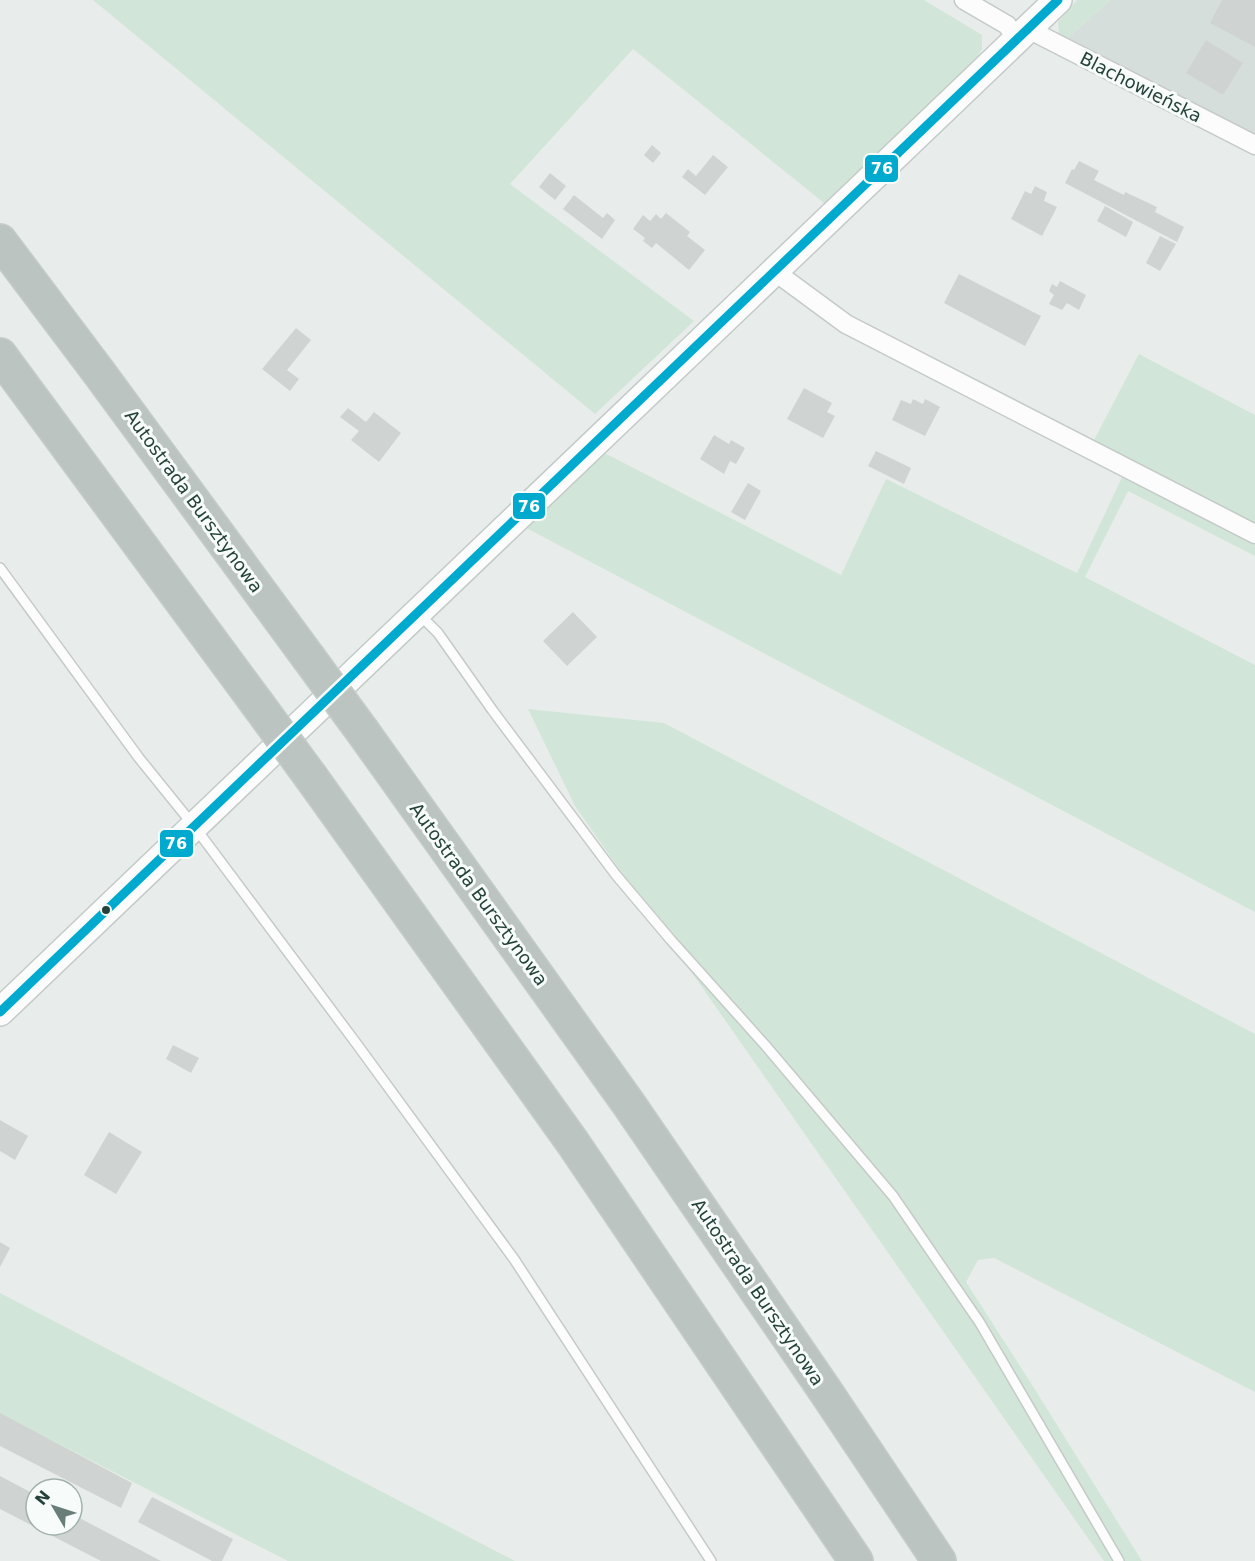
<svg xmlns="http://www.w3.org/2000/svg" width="1255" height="1561" font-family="'DejaVu Sans',sans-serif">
	<rect width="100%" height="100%" fill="#e8edeb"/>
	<!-- built -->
	<path fill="#d6dedb" d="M1110 0H1255V134L1068 38Z"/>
	<!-- green -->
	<path fill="#d1e6d8" d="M93 0H924L982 35V49L976 60 824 203 633 49 510 184 694 321 595 414Z
		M1077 0H1110L1068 38 1059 34 1058 22Z
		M1139 354 1255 415V527L1092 444Z
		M591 446 841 575 886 479 1077 573 1124 473 1251 540 1255 543V556L1128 491 1085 577 1255 665V912L513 521Z
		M528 709 664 723 1255 1034V1392L994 1258 978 1260 966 1282 1029 1380 1142 1561H1104L575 806Z
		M0 1293 515 1561H288L0 1414Z"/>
	<!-- building -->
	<path fill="#cfd4d2" d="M1222 0H1255V47L1210 23Z
		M1206 40 1243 63 1223 95 1186 73Z
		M652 145 661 153 653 163 644 155Z
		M713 155 728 167 705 195 682 177 688 169 696 176Z
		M1079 161 1099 171 1094 180 1124 195 1125 192 1157 207 1155 212 1184 227 1177 242 1065 183 1072 169 1074 170Z
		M550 173 566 186 555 200 539 187Z
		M1035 186 1047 192 1044 201 1057 207 1042 236 1011 219 1025 191 1031 194Z
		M574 195 603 218 607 213 615 220 602 239 563 209Z
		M1105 206 1133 222 1126 237 1097 221Z
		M666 213 690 232 687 236 705 250 689 270 656 243 652 248 643 241 645 238 633 229 643 215 650 221 656 214 661 219Z
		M1160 236 1176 244 1160 271 1146 263Z
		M959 274 1041 316 1025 346 944 303Z
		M1060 281 1086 295 1079 310 1067 303 1062 310 1049 304 1054 295 1049 291 1052 284 1057 287Z
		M296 328 311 340 287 370 299 379 290 391 262 369Z
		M804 388 832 403 827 412 835 416 823 438 787 419Z
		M913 399 923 404 925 399 940 407 925 436 892 420 901 400 911 404Z
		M348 408 366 422 374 412 401 433 379 462 351 440 359 431 340 417Z
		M714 435 729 444 731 440 745 448 736 464 730 461 724 474 700 459Z
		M876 451 911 468 904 484 868 466Z
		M748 483 761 491 745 520 731 512Z
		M573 612 597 637 567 666 543 641Z
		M173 1045 199 1058 191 1073 166 1059Z
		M0 1120 28 1136 15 1160 0 1151Z
		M109 1132 142 1152 116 1194 84 1175Z
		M0 1242 10 1248 0 1267Z
		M0 1413 132 1483 121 1508 0 1446Z
		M0 1476 36 1495V1525H72V1514L161 1561H101L0 1509Z
		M152 1497 233 1539 222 1561H212L138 1522Z"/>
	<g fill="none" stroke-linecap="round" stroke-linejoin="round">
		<defs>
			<path id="service" d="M0 568 139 758 194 826 356 1043 514 1259 711 1561
				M420 615 438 633 493 711 616 875 670 939 765 1045 893 1196 980 1323 1119 1561"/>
			<path id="minor" d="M964 0 1007 25 1017 39
				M1028 29 1255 145
				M774 271 846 324 1255 534"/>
			<path id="secondary" d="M0 1012 1058 0"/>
			<path id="motorway" d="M0 241 100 374 308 657
				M0 355 256 702
				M363 732 628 1103 824 1389 939 1561
				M311 777 573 1143 856 1561"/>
		</defs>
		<!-- service casing -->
		<use href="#service" stroke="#c5cac8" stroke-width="12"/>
		<!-- minor casing -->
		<use href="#minor" stroke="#c5cac8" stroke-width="21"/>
		<!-- secondary casing -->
		<use href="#secondary" stroke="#c3cbc8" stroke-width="30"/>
		<!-- motorway casing -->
		<use href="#motorway" stroke="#c3ccc9" stroke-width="36"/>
		<!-- service -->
		<use href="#service" stroke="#fcfcfc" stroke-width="9"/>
		<!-- minor -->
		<use href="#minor" stroke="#fcfcfc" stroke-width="18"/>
		<!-- secondary -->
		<use href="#secondary" stroke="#fcfcfc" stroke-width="27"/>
		<!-- motorway -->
		<use href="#motorway" stroke="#bcc4c2" stroke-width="33"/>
		<defs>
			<path id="motorway-bridge" d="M308 657 363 732
				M256 702 311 777"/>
		</defs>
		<!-- motorway-bridge casing -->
		<use href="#motorway-bridge" stroke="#c3ccc9" stroke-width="36" stroke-linecap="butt"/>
		<!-- motorway-bridge -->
		<use href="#motorway-bridge" stroke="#bcc4c2" stroke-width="33"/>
		<defs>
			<path id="bus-1" d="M0 1012 1058 0"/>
		</defs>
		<!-- bus-1 casing -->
		<use href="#bus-1" stroke="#f7fbf9" stroke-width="14"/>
		<!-- bus-1 -->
		<use href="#bus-1" stroke="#00a9ce" stroke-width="9"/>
	</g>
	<!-- markers -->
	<circle fill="#24423a" stroke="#f7fbf9" stroke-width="2" cx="106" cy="910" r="5"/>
	<g text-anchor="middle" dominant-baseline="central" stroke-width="6" stroke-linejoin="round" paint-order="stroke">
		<!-- street labels -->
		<g font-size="18" fill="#24423a" stroke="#f7fbf9">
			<text transform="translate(1141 87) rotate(27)">Blachowieńska</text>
			<text transform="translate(194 501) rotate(54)">Autostrada Bursztynowa</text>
			<text transform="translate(479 894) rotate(54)">Autostrada Bursztynowa</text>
			<text transform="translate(758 1292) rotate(56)">Autostrada Bursztynowa</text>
		</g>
	</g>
	<g stroke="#f7fbf9" stroke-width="2">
		<rect x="864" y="154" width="35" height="29" rx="6" fill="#00a9ce"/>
		<rect x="512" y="492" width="34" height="28" rx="6" fill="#00a9ce"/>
		<rect x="159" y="829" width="35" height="29" rx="6" fill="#00a9ce"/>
	</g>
	<g font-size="16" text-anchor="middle" font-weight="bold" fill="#fff">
		<text x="882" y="174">76</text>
		<text x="529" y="512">76</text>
		<text x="176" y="849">76</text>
	</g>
	<!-- north arrow -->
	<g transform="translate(54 1507) rotate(309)"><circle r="28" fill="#f7fbf9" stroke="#a3b1ad" stroke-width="1.5"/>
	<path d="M0-4.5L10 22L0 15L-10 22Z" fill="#697e78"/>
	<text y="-9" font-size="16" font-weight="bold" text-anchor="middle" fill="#24423a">N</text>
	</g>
</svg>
